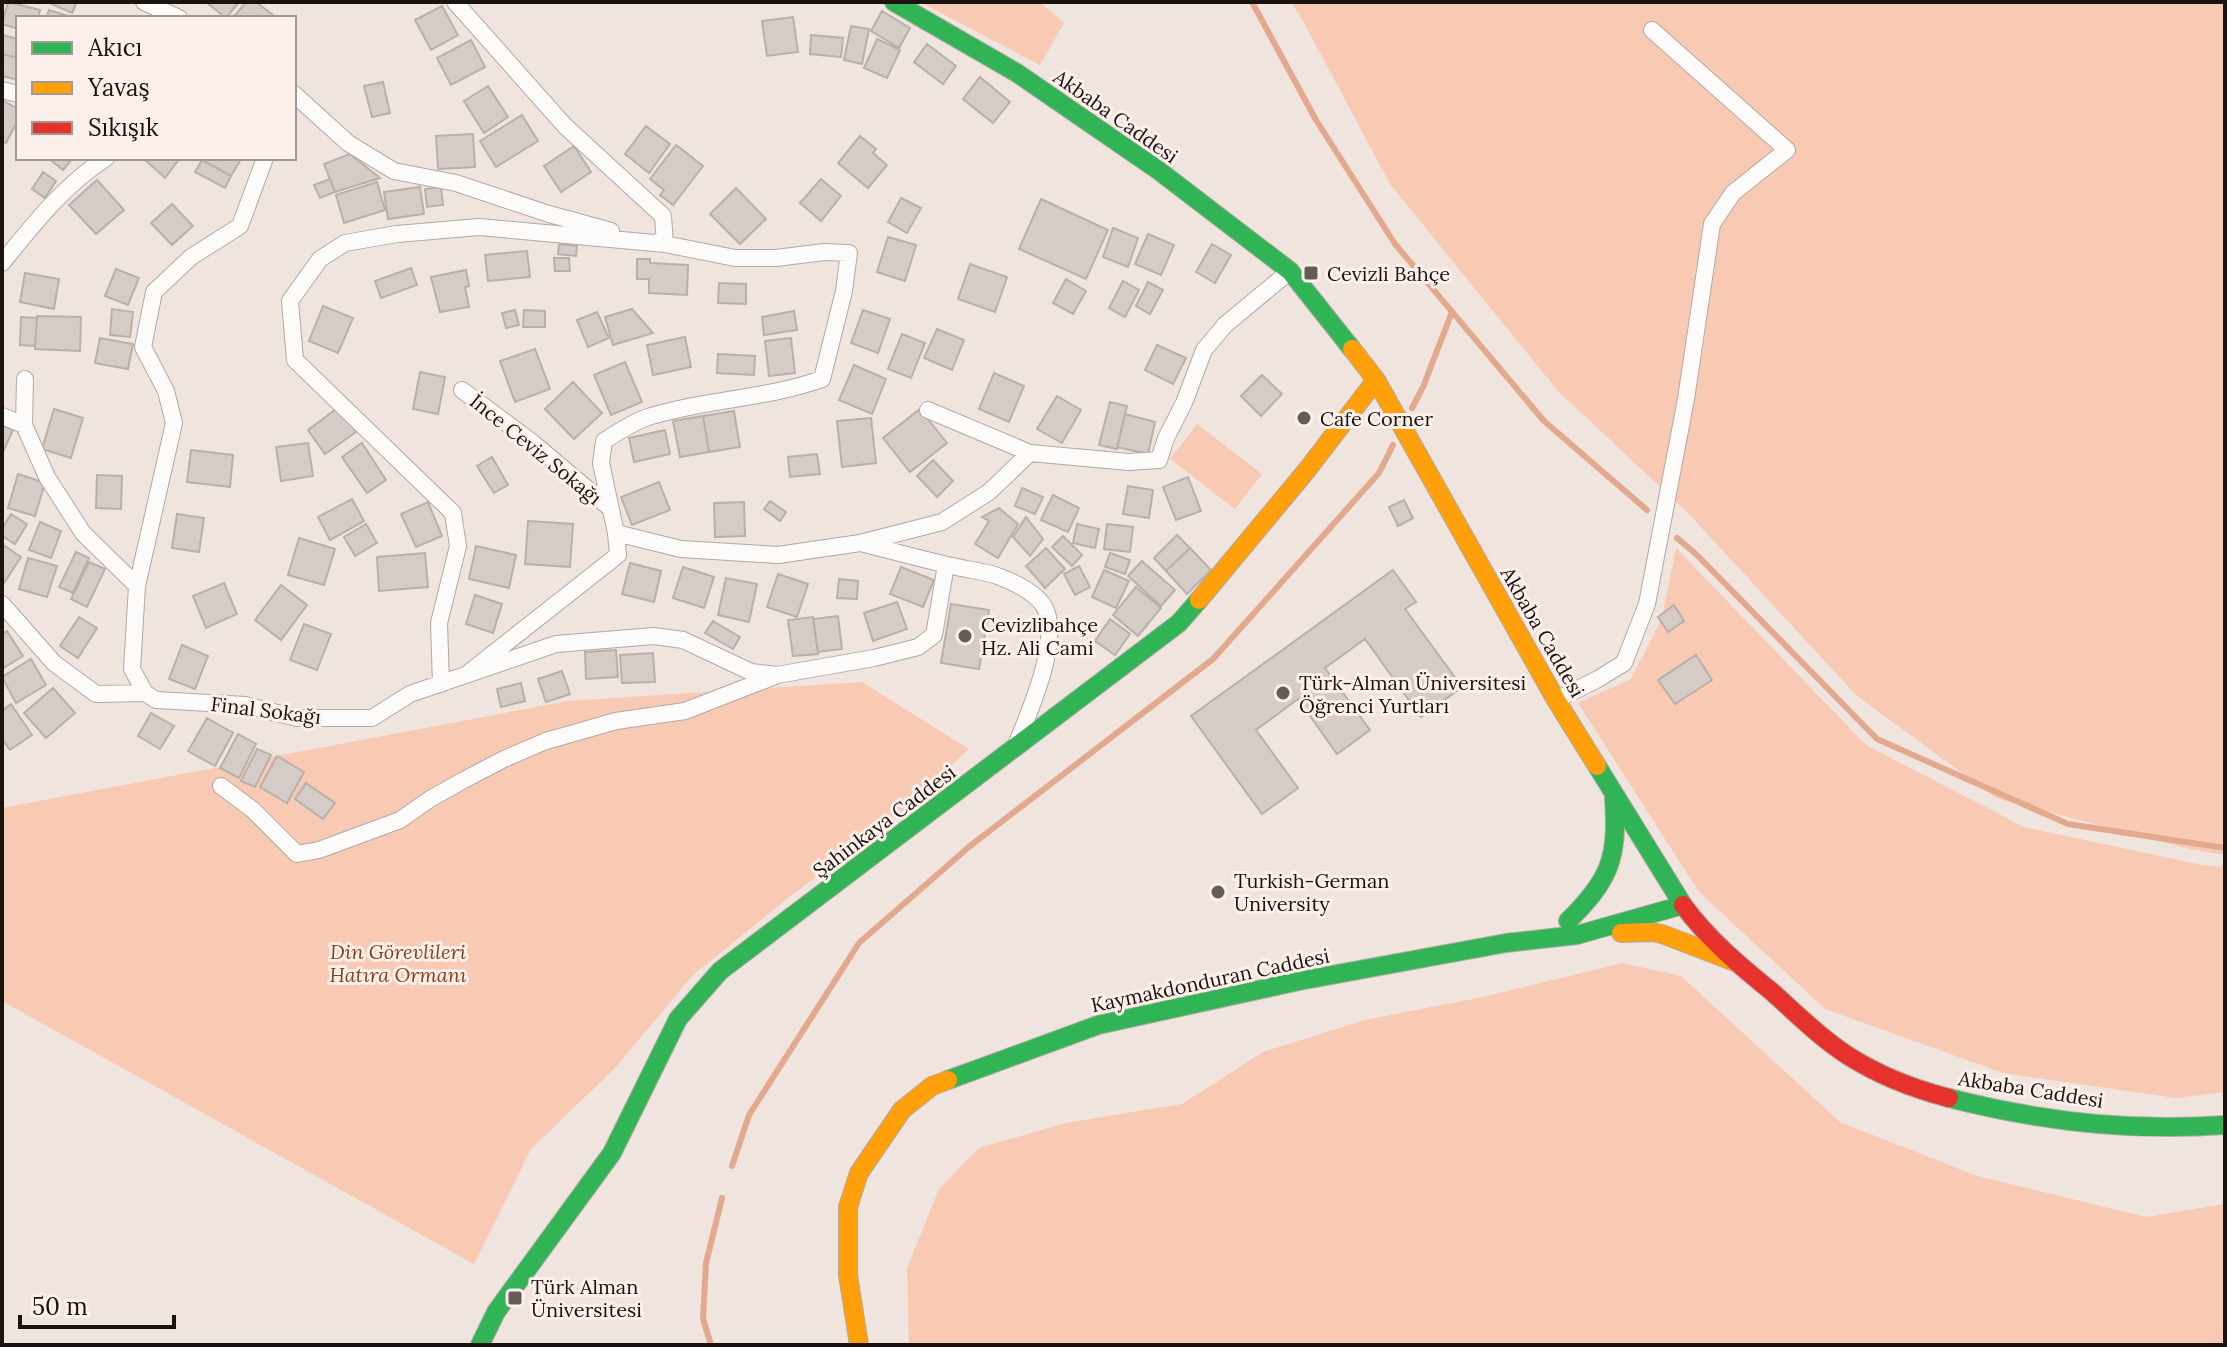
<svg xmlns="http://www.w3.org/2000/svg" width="2227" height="1347" font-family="Lora,serif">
	<rect width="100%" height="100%" fill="#efe4de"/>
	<!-- green -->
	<path fill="#f8cab4" d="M920 2H1040L1064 23 1040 65Z
		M1291 2H2225V855L2189 849 1996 798 1856 695 1689 514 1557 390 1390 184 1303 21Z
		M1197 424 1262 474 1235 509 1170 459Z
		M1676 548 1866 745 2024 827 2202 865 2225 867V1092L2176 1098 2003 1073 1825 1009 1699 892 1578 703 1631 679 1662 618Z
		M862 682 969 749 892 820 793 894 693 975 615 1068 531 1149 474 1264 2 1001V808L568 701Z
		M1622 963 1681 976 1840 1122 1977 1176 2146 1217 2225 1204V1345H909L907 1268 939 1189 979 1148 1066 1123 1182 1104 1263 1052 1365 1020 1483 997Z"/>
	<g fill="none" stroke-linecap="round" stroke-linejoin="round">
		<!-- stream -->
		<path stroke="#e3a98e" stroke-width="6" d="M1252 2 1316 120 1395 244 1544 421 1647 510
			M1412 408 1423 387 1452 312
			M1677 538 1697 555 1877 739 2068 824 2225 848
			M732 1166 749 1115 859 943 970 846 1213 659 1379 473 1393 445
			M711 1345 703 1319 706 1263 722 1198"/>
	</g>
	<!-- building -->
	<path fill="#d5ccc7" stroke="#b9b0ac" stroke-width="2" d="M8 2 40 10 38 18H18V29L2 24Z
		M47 2H77L72 13Z
		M206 2H239L226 18Z
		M246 2H256L273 15 270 18H233Z
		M442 6 458 35 431 50 415 20Z
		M49 10 74 18H46Z
		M882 11 910 28 899 48 871 31Z
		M793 17 798 52 767 56 762 21Z
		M851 26 869 29 862 64 844 60Z
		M2 35 18 39V58L2 54Z
		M811 35 843 38 841 57 810 54Z
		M877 39 900 50 887 78 864 68Z
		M471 40 485 67 451 85 437 58Z
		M927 44 956 66 943 84 914 62Z
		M2 54 18 58V80L2 76Z
		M980 77 1010 102 993 123 963 99Z
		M383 82 390 113 372 117 364 86Z
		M488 86 508 117 484 133 464 101Z
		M2 100 18 109V120L6 143 2 141Z
		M522 115 538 141 496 167 480 141Z
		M646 126 670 144 649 173 625 154Z
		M473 134 475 167 438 169 436 136Z
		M860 136 876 149 873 153 887 165 868 188 838 163Z
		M676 145 703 166 673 205 660 195 664 190 650 179Z
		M574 146 591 172 561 192 544 166Z
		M350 154 380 178 335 192 324 164Z
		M48 158H73L63 170Z
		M143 158H180L165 178Z
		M198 158H239L241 159 231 176Z
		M202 160 231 176 225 188 195 172Z
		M43 172 56 181 45 198 32 189Z
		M330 179 335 192 320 198 314 185Z
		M821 179 841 196 821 221 800 203Z
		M97 180 124 210 96 234 69 205Z
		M377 182 385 210 344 223 336 195Z
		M420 187 424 214 388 219 384 192Z
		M441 187 443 205 427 207 425 189Z
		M736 188 766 219 740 244 710 214Z
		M901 198 921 208 907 233 888 222Z
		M1041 199 1108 230 1086 279 1019 249Z
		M172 204 193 226 172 245 151 223Z
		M1113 228 1138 238 1128 267 1103 257Z
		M1148 234 1174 245 1161 275 1135 264Z
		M888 237 916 245 905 281 877 272Z
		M559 244 577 246 576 256 558 254Z
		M1212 244 1231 255 1215 283 1196 272Z
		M527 251 530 277 488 281 485 255Z
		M554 258H569L570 271H555Z
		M637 259H650V263L688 265 687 295 649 293V279H637Z
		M970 264 1007 277 995 312 958 299Z
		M411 268 417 285 381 298 375 281Z
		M116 269 139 278 128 305 105 296Z
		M466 270 469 286 465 287 469 307 440 312 431 277Z
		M25 273 59 279 54 309 20 302Z
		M1066 279 1086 291 1073 314 1053 303Z
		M1123 281 1139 290 1125 317 1109 308Z
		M1148 282 1163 290 1150 314 1136 306Z
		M719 283 746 284V304L718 303Z
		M323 306 353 318 338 353 309 341Z
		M112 309 133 312 130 337 110 335Z
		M632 309 653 333 613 345 605 317Z
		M515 310 519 325 506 328 502 313Z
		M524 310 545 311V327H523Z
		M863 310 890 319 878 353 851 343Z
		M794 311 797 330 764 335 762 317Z
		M597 312 609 338 588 347 577 320Z
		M37 316 81 317 80 351 35 349Z
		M21 317 37 318 35 346 20 345Z
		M937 329 964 340 952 370 924 358Z
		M902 334 925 343 911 378 888 369Z
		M685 337 691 367 653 375 647 345Z
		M100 338 133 344 128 369 95 363Z
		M791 338 795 373 769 376 765 341Z
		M1157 345 1186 358 1173 384 1145 370Z
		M535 349 550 389 515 402 500 361Z
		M718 354 755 356 754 375 717 373Z
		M625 362 642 402 611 415 594 375Z
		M854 365 886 379 872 414 839 400Z
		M420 372 445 377 438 414 413 409Z
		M994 373 1024 386 1009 422 979 409Z
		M1262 375 1282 394 1261 416 1241 396Z
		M573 382 602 413 574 439 545 409Z
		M1057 396 1081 410 1062 443 1037 429Z
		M1110 402 1127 406 1117 449 1099 445Z
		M339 407 356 432 325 454 308 430Z
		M54 409 83 418 71 458 42 449Z
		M920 409 947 443 910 472 883 438Z
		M734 411 740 447 709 452 703 416Z
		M1125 414 1155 422 1148 454 1117 447Z
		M703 416 709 452 680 457 673 421Z
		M871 418 876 463 842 467 837 421Z
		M2 425 13 430 2 454Z
		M665 430 670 454 634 462 629 438Z
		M308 443 313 476 281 481 276 447Z
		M362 443 386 480 367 493 342 457Z
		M191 450 233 455 230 487 187 482Z
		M817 454 820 474 790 477 788 457Z
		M492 457 508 485 494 493 477 466Z
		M933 460 953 481 937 497 917 476Z
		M18 474 45 483 35 516 8 508Z
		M97 475 122 476 121 509 96 508Z
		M1188 477 1201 511 1176 520 1163 487Z
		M659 482 670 510 632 525 621 497Z
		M1128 486 1153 490 1149 518 1123 514Z
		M1022 488 1043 497 1035 514 1015 506Z
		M1053 495 1079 508 1068 532 1041 520Z
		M352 499 364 521 330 540 318 517Z
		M1404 500 1413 518 1398 526 1389 507Z
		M770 501 786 512 780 521 764 509Z
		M428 502 442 536 416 547 401 514Z
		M744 502 745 536 715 537 714 503Z
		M999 508 1018 524 998 558 975 544 989 521 982 517Z
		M11 514 27 524 15 544 2 536V529Z
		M177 514 204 518 199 552 172 548Z
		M1026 517 1043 539 1030 556 1013 537Z
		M528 521 573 524 570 567 525 564Z
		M40 522 61 531 51 558 29 550Z
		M366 524 377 543 355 556 344 537Z
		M1077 524 1099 529 1095 548 1073 543Z
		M1107 524 1133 527 1130 552 1104 549Z
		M1177 535 1190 548 1166 571 1154 558Z
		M1063 536 1082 555 1072 566 1052 547Z
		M299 538 335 549 324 585 288 575Z
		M2 544 21 557 4 583 2 582Z
		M476 546 516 555 509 588 469 579Z
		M1046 548 1065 569 1045 588 1026 566Z
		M1190 548 1211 570 1187 594 1166 571Z
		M76 552 89 558 73 593 59 587Z
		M425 553 428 587 379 591 377 557Z
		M1110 553 1130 560 1125 574 1105 567Z
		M28 558 57 566 47 597 19 589Z
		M1142 561 1175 590 1161 606 1128 576Z
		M89 562 105 569 87 607 71 599Z
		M630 563 661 571 654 602 622 594Z
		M1079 566 1090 587 1075 595 1064 574Z
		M683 567 714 577 704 608 673 598Z
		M901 567 934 580 923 607 890 594Z
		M1104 570 1129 581 1116 608 1092 597Z
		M1393 570 1416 602 1405 609 1462 687 1421 717 1365 639 1325 668 1370 730 1337 754 1298 699 1256 730 1298 788 1262 814 1191 716Z
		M778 574 808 584 797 617 767 607Z
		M726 578 757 584 749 622 718 615Z
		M839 579 858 581 857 599 837 598Z
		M224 583 237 614 206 628 193 596Z
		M281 585 307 605 281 640 255 620Z
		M1136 587 1161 608 1138 636 1113 615Z
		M475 595 502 604 493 633 466 624Z
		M897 602 907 629 873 641 864 613Z
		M951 604 989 610 979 669 941 663Z
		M1674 605 1684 621 1668 632 1658 617Z
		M838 616 842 649 818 652 813 619Z
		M79 617 97 628 78 658 60 646Z
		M813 617 818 654 793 656 788 620Z
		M1110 619 1130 634 1115 655 1095 641Z
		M713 621 740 637 733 649 705 633Z
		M304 624 331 634 317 670 290 660Z
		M7 631 23 656 2 669V634Z
		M182 645 208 656 195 689 169 679Z
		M616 650 618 677 586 679 585 652Z
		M653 653 655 682 622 683 620 655Z
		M1696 655 1712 680 1675 704 1658 680Z
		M31 659 46 685 16 703 2 677Z
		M562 671 570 694 546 702 538 679Z
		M521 683 525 701 501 707 497 689Z
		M53 688 75 713 46 738 24 713Z
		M11 704 32 735 10 750 2 739V711Z
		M151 713 174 726 160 749 138 736Z
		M207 718 233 733 215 766 188 751Z
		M238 734 256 744 239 778 220 768Z
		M257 749 271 755 255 787 241 781Z
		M277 756 304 772 287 803 260 787Z
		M306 783 335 803 323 819 295 799Z"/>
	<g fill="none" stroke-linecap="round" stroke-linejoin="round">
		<defs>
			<path id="street" d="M144 2 179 18
				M455 2 565 126 663 216 665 244 657 242
				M2 90 18 94
				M294 94 348 143 394 171 456 183 549 214 611 231
				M265 158 240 226 191 257 154 292 143 347 166 391 174 423 137 586 132 669 145 693 156 700 245 705 297 718H372L410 694 556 644 654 636 683 640 751 672 777 675 874 658 918 647 934 635 946 565
				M2 263C33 225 64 185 106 158
				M25 379 24 425 47 477 83 533 137 586
				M462 390 533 443 610 508
				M928 410 1030 453 1129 462 1159 460 1166 438 1184 403 1204 350 1225 325 1290 271
				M2 416 24 425
				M616 533 681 549 778 555 860 543 942 522 989 492 1030 453
				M861 543C892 551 921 559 952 566 967 570 986 571 1000 577 1014 582 1038 594 1045 608 1061 641 1029 713 1016 745
				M2 604 54 663 96 694 145 693
				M441 684 439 623 458 546 453 513 295 360 290 301 320 259 345 243 397 234 479 227 665 244 735 258H776L824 252 849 253 844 291 822 379C766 399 705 399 648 417 633 422 618 432 604 441L601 463 616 533 618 555 467 674
				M1556 700 1598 679 1624 663 1647 604 1686 399 1712 224 1733 193 1787 150 1652 30
				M221 786 253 810 297 854 319 850 400 820 430 799 462 781 504 759 546 741 616 721 685 711 775 676"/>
			<path id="fast" d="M894 2 1017 73 1158 170 1290 271 1352 349
				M1568 921C1611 879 1618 857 1614 798
				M948 1080 1098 1025 1299 981 1506 943 1577 935 1683 905 1597 766
				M1949 1098C2039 1121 2133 1132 2225 1125
				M480 1345 496 1312 612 1153 678 1019 720 971 1179 623 1199 600"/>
			<path id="slow" d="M1352 349 1376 380 1556 700 1597 766
				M1199 600 1307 470 1376 380
				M1621 933 1651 932 1662 934 1735 962
				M859 1345 848 1275V1207L859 1173 902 1110 932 1086 948 1080"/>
			<path id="jam" d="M1683 905C1708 939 1739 965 1771 991 1796 1013 1819 1037 1847 1055 1878 1075 1914 1089 1949 1098"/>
		</defs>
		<!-- street casing -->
		<use href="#street" stroke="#b1a9a4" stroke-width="18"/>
		<!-- fast casing -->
		<use href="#fast" stroke="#b1a9a4" stroke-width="20"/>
		<!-- slow casing -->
		<use href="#slow" stroke="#b1a9a4" stroke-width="20"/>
		<!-- jam casing -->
		<use href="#jam" stroke="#b1a9a4" stroke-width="20"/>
		<!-- street -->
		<use href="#street" stroke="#fdfbfa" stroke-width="16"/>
		<!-- fast -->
		<use href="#fast" stroke="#30b455" stroke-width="18"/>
		<!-- slow -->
		<use href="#slow" stroke="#ff9f0a" stroke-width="18"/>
		<!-- jam -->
		<use href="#jam" stroke="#e5322d" stroke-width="18"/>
	</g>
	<!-- markers -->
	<g fill="#655c58" stroke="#fdf0ea" stroke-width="3">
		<rect x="1303" y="265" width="16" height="16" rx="4"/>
		<circle cx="1304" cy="418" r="8"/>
		<circle cx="965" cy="636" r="8"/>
		<circle cx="1283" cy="693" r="8"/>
		<circle cx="1218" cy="892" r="8"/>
		<rect x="507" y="1290" width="16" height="16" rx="4"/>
	</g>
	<g text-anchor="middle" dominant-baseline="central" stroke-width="6" stroke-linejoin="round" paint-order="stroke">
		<!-- street labels -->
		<g font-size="20" fill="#1a1310" stroke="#fdf0ea">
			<text transform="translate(1116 116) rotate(35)">Akbaba Caddesi</text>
			<text transform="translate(536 449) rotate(39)">İnce Ceviz Sokağı</text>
			<text transform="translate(1543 632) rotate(60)">Akbaba Caddesi</text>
			<text transform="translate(266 710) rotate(7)">Final Sokağı</text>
			<text transform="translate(884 821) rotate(-37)">Şahinkaya Caddesi</text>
			<text transform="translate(1210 980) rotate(-12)">Kaymakdonduran Caddesi</text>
			<text transform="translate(2031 1089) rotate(9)">Akbaba Caddesi</text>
		</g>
		<!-- poi labels -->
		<g font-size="20" fill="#1a1310" stroke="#fdf0ea" text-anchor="start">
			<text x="1327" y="273">Cevizli Bahçe</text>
			<text x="1320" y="418">Cafe Corner</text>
			<text x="981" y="624">Cevizlibahçe<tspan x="981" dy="23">Hz. Ali Cami</tspan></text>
			<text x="1299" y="682">Türk-Alman Üniversitesi<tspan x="1299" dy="23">Öğrenci Yurtları</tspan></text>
			<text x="1234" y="880">Turkish-German<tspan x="1234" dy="23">University</tspan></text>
			<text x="531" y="1286">Türk Alman<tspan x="531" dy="23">Üniversitesi</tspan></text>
		</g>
		<!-- park labels -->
		<g font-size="20" font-style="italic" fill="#884019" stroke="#fdf0ea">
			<text x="398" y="951">Din Görevlileri<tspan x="398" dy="23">Hatıra Ormanı</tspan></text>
		</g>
	</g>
	<!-- border -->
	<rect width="2227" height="1347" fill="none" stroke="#1a1310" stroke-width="8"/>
	<!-- legend -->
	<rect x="16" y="16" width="280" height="144" fill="#fdf0ea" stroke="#a29893" stroke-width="2"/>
	<rect x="32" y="42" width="40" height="12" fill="#30b455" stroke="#a29893" stroke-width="2"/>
	<text x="88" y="56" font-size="24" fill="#1a1310">Akıcı</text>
	<rect x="32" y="82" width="40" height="12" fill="#ff9f0a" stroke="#a29893" stroke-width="2"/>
	<text x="88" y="96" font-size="24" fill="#1a1310">Yavaş</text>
	<rect x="32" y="122" width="40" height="12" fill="#e5322d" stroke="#a29893" stroke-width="2"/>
	<text x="88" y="136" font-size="24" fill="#1a1310">Sıkışık</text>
	<!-- scale -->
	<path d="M20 1315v12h154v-12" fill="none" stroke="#1a1310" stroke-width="4"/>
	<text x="32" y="1315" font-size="24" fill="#1a1310" stroke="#fdf0ea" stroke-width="6" paint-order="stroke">50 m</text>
</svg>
